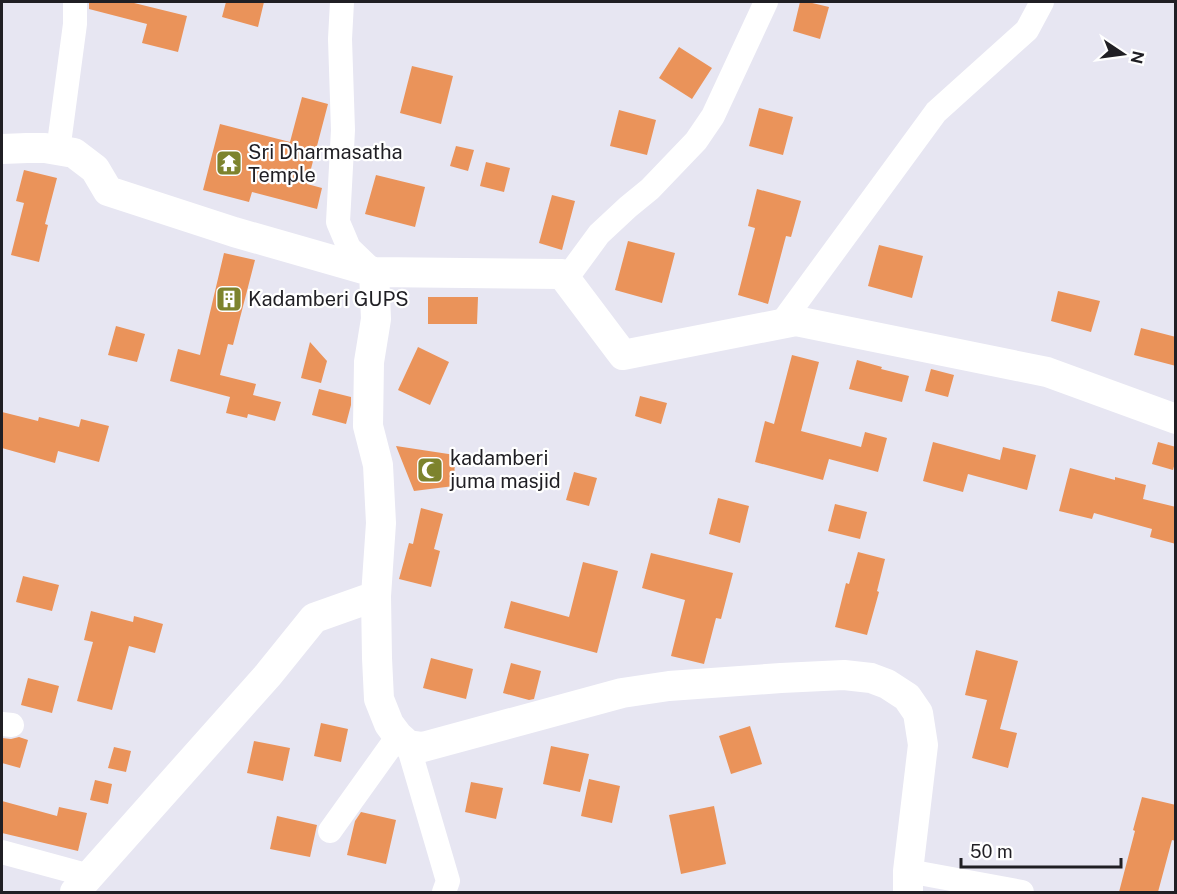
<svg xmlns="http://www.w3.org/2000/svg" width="1177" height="894" font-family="'Public Sans',sans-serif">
	<rect width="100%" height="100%" fill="#e7e6f2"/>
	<!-- building -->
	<path fill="#ea935a" d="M89 2H130L187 16 178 52 142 43 147 24 89 9Z
		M226 2H264L258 27 222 17Z
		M800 2H808L829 7 820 39 793 31Z
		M679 47 712 68 692 99 659 78Z
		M412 66 453 76 441 124 400 113Z
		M302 97 328 104 307 184 322 188 317 209 252 192 249 202 203 190 220 124 290 142Z
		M759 108 793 117 783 155 749 146Z
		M619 110 656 120 647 155 610 146Z
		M456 146 474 150 468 171 450 166Z
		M486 162 510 168 504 192 480 186Z
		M24 170 57 178 45 224 48 225 39 262 11 255 24 203 16 201Z
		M376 175 425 187 415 227 365 214Z
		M757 189 801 201 791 237 786 236 768 304 738 295 755 228 748 226Z
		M552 195 575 201 562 250 539 243Z
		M628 241 675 253 662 303 615 290Z
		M879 245 923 256 912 298 868 286Z
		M224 253 255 260 233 345 228 344 220 375 256 384 253 395 281 402 275 421 248 414 247 418 226 413 230 397 170 381 178 349 200 355Z
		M1058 291 1100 301 1091 332 1051 321Z
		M428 297H478L477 324H428Z
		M116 326 145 334 137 362 108 355Z
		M1141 328 1176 337V366L1134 355Z
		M310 342 327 361 321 383 301 378Z
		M418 347 449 362 430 405 398 390Z
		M792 355 819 362 801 431 861 447 865 432 887 438 878 472 829 459 823 480 755 462 765 421 774 424Z
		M857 360 882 367 881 369 909 376 902 402 849 389Z
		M931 369 954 375 948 397 925 391Z
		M319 389 351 397V405L346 424 312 415Z
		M640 396 667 403 661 424 635 416Z
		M2 412 38 421 39 417 79 427 81 419 109 426 99 462 58 451 55 463 2 448Z
		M933 442 1000 460 1003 447 1036 455 1027 490 968 474 963 492 923 481Z
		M1158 442 1176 447V459L1173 470 1152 464Z
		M396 446 455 455 454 486 414 491Z
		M1070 468 1115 480V477L1146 485 1143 499 1176 507V544L1150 537 1152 529 1094 513 1092 519 1059 511Z
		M574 472 597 478 589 506 566 500Z
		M718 498 749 506 740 543 709 534Z
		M835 504 867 512 860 539 828 531Z
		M421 508 443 514 434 549 440 551 431 587 399 579 409 543 413 544Z
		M858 552 885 559 877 591 879 592 867 635 835 627 846 583 849 584Z
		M651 553 733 573 721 619 716 618 704 664 671 656 685 600 642 588Z
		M583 562 618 571 597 653 504 628 511 601 569 617Z
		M23 576 59 585 52 611 16 602Z
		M91 611 133 622 134 616 163 624 155 653 129 646 112 710 77 701 93 642 84 640Z
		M976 650 1018 661 1000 729 1017 733 1008 768 972 758 987 700 965 695Z
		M431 658 473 669 466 699 423 688Z
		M511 663 541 671 534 699 529 700 503 693Z
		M28 678 59 686 52 713 21 705Z
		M321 723 348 729 341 762 314 756Z
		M750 726 762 764 731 774 719 736Z
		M19 737 28 740 20 768 2 763V738L11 739Z
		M254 741 290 748 283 781 247 773Z
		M551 746 589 754 580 792 543 784Z
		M114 747 131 751 126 772 108 768Z
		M589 779 620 786 612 823 581 816Z
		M95 780 112 784 108 804 90 800Z
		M471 782 503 788 496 819 465 812Z
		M1142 797 1176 805V841L1172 840 1158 892H1119L1135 831 1133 830Z
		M2 801 57 816 59 807 87 813 78 851 2 833Z
		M714 806 726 864 681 874 669 815Z
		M361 812 396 820 386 864 347 855 355 821Z
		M277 816 317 825 310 857 270 849Z"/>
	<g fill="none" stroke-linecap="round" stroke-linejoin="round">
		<!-- minor -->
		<path stroke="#fff" stroke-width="24" d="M342 2 340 39 343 130 338 222 349 248 373 271
			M58 151 75 24V2
			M566 279 599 234 628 207 650 189 696 141 713 116 766 2
			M780 325 936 112 1027 30 1042 2
			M2 724 12 725
			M408 745 448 881 444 892
			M330 831 398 736
			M2 852 90 876
			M908 871 1022 892"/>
		<!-- tertiary -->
		<path stroke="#fff" stroke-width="30" d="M2 149 27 148H45L74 153 95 169 108 191 234 232 374 272 562 274 623 355 796 321 1047 372 1176 419
			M374 272 376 319 369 362 368 426 378 465 381 523 376 596 377 658 379 699 389 724 398 736 408 745 423 747 622 693 669 686 781 678 844 675 871 678 887 684 907 697 918 713 923 745 908 871V892
			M75 892 268 675 314 618 376 596"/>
	</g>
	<!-- icons -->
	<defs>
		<symbol id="temple-square" viewBox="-11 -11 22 22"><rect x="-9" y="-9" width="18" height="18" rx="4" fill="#7d832d" stroke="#fff"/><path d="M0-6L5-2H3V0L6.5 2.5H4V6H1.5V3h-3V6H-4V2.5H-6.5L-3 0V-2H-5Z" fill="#fff"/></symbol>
		<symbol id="building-square" viewBox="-11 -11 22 22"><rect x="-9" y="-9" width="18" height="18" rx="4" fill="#7d832d" stroke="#fff"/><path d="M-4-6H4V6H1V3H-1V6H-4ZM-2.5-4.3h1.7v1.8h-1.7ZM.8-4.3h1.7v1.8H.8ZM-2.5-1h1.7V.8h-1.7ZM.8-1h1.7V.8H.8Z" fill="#fff"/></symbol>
		<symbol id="mosque-square" viewBox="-11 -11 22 22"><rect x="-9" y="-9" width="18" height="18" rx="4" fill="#7d832d" stroke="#fff"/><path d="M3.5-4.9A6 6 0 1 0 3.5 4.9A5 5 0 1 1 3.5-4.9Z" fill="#fff"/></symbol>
	</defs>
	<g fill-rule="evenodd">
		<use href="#temple-square" x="214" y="148" width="30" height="30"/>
		<use href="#building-square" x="214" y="284" width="30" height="30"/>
		<use href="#mosque-square" x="415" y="455" width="30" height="30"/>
	</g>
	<g text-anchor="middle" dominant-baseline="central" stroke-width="4.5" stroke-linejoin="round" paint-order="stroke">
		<!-- poi labels -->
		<g font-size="20" fill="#201f24" stroke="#fff" text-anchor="start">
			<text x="248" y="152">Sri Dharmasatha<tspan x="248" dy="23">Temple</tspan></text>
			<text x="248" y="299">Kadamberi GUPS</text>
			<text x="450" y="458">kadamberi<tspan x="450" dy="23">juma masjid</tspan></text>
		</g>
	</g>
	<!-- border -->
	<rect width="1177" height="894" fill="none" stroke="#201f24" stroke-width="6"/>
	<!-- north arrow -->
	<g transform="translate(1123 54) rotate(103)" stroke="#ffffff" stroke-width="4.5" paint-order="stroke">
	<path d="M0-4.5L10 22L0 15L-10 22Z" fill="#201f24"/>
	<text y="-9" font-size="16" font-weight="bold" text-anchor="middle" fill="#201f24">N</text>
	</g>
	<!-- scale -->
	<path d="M961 858v9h160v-9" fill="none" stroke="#201f24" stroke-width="3"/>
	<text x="970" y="858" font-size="18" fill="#201f24" stroke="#ffffff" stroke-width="4.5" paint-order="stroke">50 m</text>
</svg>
